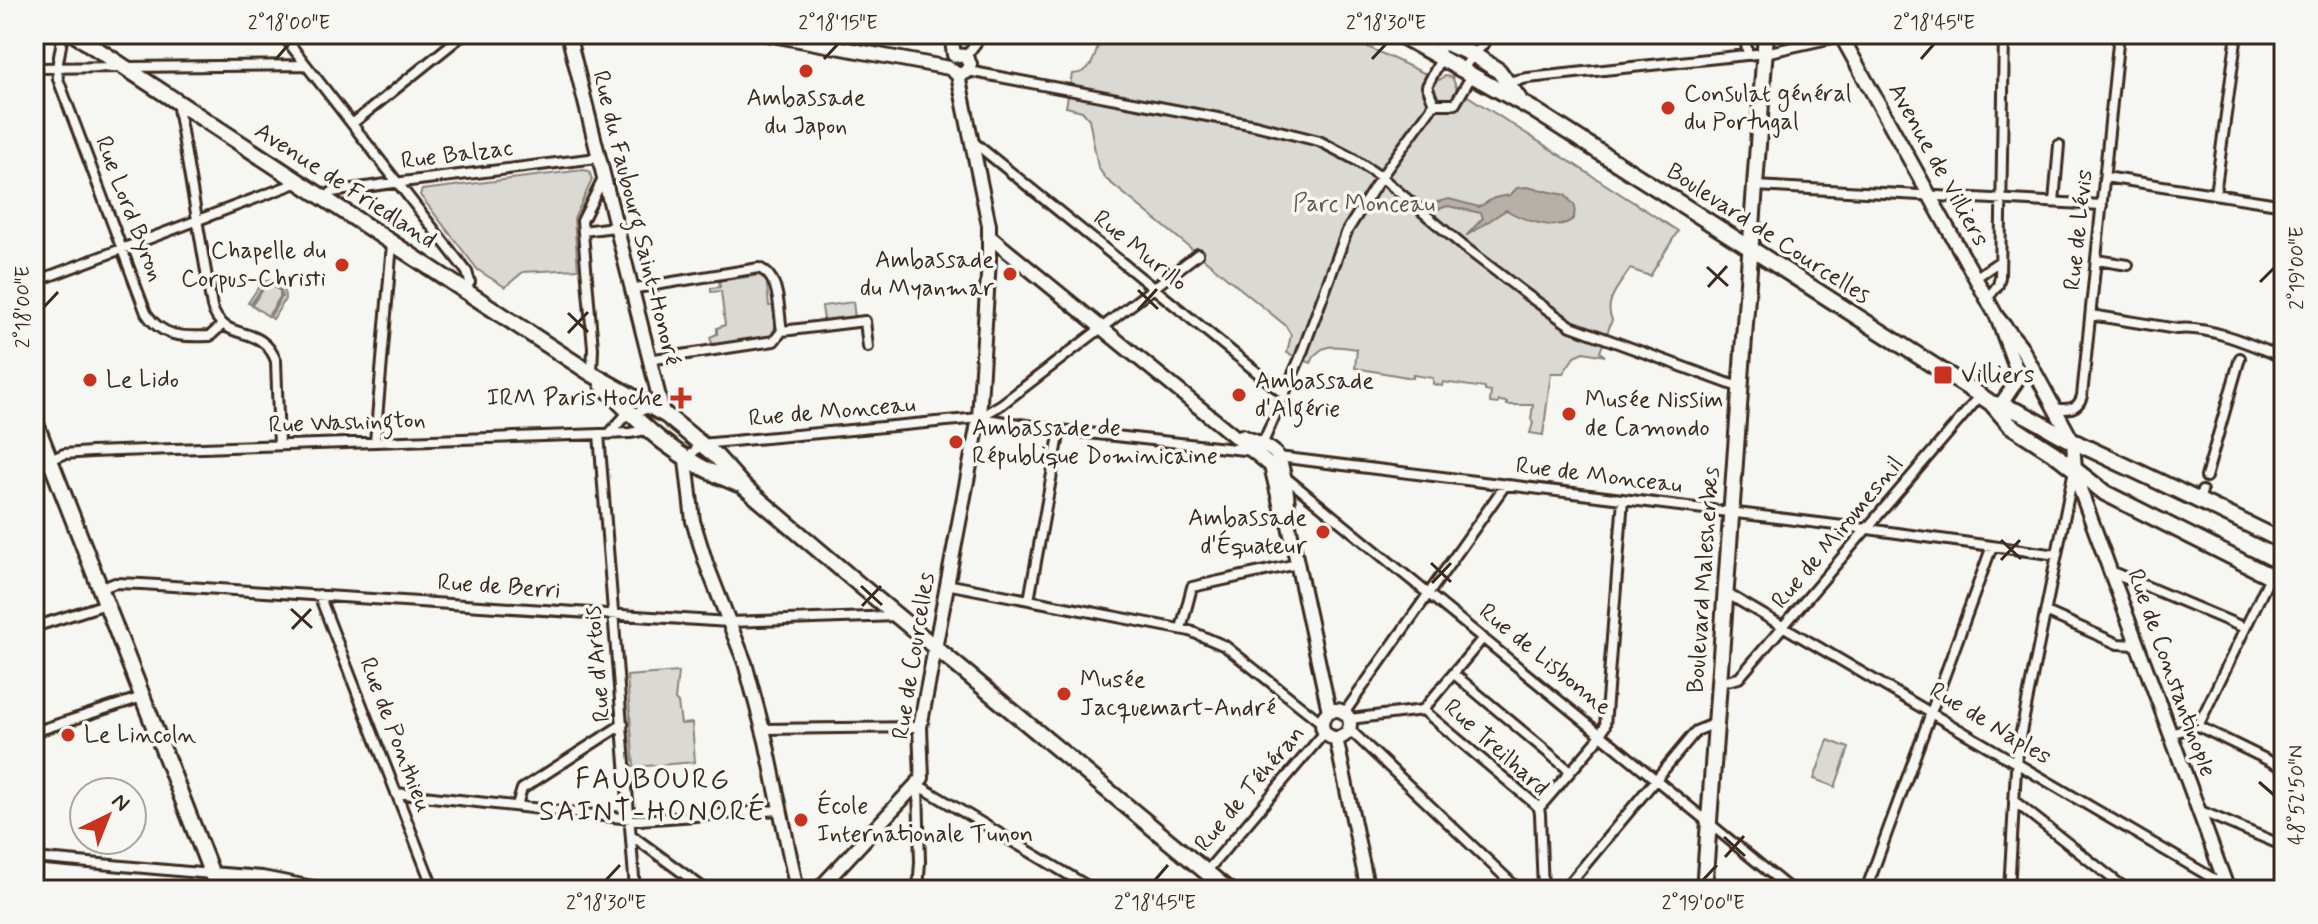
<svg xmlns="http://www.w3.org/2000/svg" width="2318" height="924" font-family="Mynerve,sans-serif">
	<rect width="100%" height="100%" fill="#f6f6f2"/>
	<filter id="ink" filterUnits="userSpaceOnUse"><feTurbulence type="fractalNoise" baseFrequency=".0125" numOctaves="2"/><feDisplacementMap in="SourceGraphic" scale="16" xChannelSelector="R" yChannelSelector="G"/><feConvolveMatrix kernelMatrix="1 2 1 2 8 2 1 2 1" color-interpolation-filters="sRGB"/></filter>
	<g filter="url(#ink)">
		<!-- green -->
		<path fill="#dad9d3" stroke="#8a8278" stroke-width="2" d="M1101 34H1340L1439 80 1445 76 1452 77 1457 89 1678 231 1650 276 1630 269C1620 285 1603 301 1612 320L1600 352 1605 356 1584 352 1575 356 1563 373H1551L1543 435 1530 433 1533 423 1531 419 1533 405H1507V402L1499 401 1498 404 1490 403 1491 392 1485 391V388L1443 382 1442 386 1433 384V378L1413 375V378L1355 368 1357 349C1337 346 1320 341 1311 363L1287 353 1291 335 1285 325 1106 179 1098 167 1089 119 1082 111 1066 107 1072 74C1094 74 1096 52 1101 34Z
			M583 170 589 171 592 180 574 219 578 269 523 272 505 287 478 270 420 195 422 190Z
			M762 275 770 279 771 284 767 285 769 306H773L776 326 770 337 713 347 710 337 717 334V328L725 325 721 291 711 292V288L720 287 719 281Z
			M272 280 284 288 285 299 273 319 270 317 282 297 281 290 271 283 264 285 251 304 248 303 262 282Z
			M271 285 280 291V297L268 316 252 305 265 287Z
			M853 302 855 318 824 321 822 306Z
			M678 672 675 700 678 703 681 724 692 723 695 762 634 767 627 676Z
			M1828 740 1849 748 1835 787 1814 779Z"/>
		<!-- water -->
		<path fill="#b6b0a9" stroke="#857a71" stroke-width="2" d="M1527 187 1565 195 1575 206 1574 218C1558 234 1522 219 1506 210L1466 236 1483 218 1481 213 1448 206 1435 210 1429 204 1449 199 1479 207 1494 198 1510 195 1517 188Z"/>
		<g fill="none" stroke-linecap="round" stroke-linejoin="round">
			<defs>
				<path id="street" d="M63 34 57 68 58 79 146 313C162 338 183 337 210 336L222 325
					M282 34 467 272 470 282 464 291
					M1744 34 1748 55
					M966 56 983 34
					M34 68 306 65
					M1462 69 1492 34
					M968 71 1255 125 1319 141 1352 158 1381 177 1463 246 1527 295 1571 326 1741 388
					M1507 82 1528 78 1765 53 1851 34
					M177 102 212 307C224 345 261 321 276 361L279 445
					M1434 104 1427 86 1442 57 1437 38
					M1434 104H1455L1472 75
					M352 124 464 34
					M971 140 1284 394
					M2105 177 2284 205
					M1755 186 2102 205
					M2215 194 2237 34
					M324 199 332 192 386 184 597 158
					M2054 202 2059 145
					M583 231 614 227
					M2097 260 2128 265
					M1975 278 2000 261
					M34 282 299 182
					M630 289 759 268C781 277 778 309 782 331L774 341 648 360
					M1987 299 1998 285 2000 277 2004 34
					M2091 315 2177 329C2208 325 2255 346 2284 358
					M782 331 865 321 868 347
					M592 373 593 348 582 221 603 179
					M2056 409C2068 409 2078 410 2082 396L2119 34
					M979 418 1002 404 1198 254
					M599 434 635 890
					M609 434 624 417 651 407
					M375 442 392 244
					M1278 457 1868 529 2057 555
					M687 459 701 444 979 418 1060 430 1253 451 1262 445 1300 358 1347 231 1381 177 1434 104
					M50 460 64 454 91 452 630 433 646 430
					M1284 476 1791 890
					M2206 477 2240 358
					M2201 494 2202 491
					M2110 571 2245 628
					M946 584 1190 631 1225 646 1322 723
					M100 589 115 583 142 584 729 622 896 616
					M1726 593 2226 886
					M319 595 434 890
					M1029 600 1060 430
					M2046 612 2118 644 2137 645
					M34 627 106 604
					M1181 629 1192 587 1297 564
					M1454 674 1570 771
					M1719 683 1739 678 1980 396
					M1423 710 1483 638
					M1345 712 1506 484
					M1350 719 1423 710 1535 804 1539 808 1540 814 1543 890
					M2198 726 2268 581 2284 555
					M2198 726 2284 768
					M763 729 920 727
					M1349 729 1519 890
					M34 732 142 697
					M2170 734 2198 726
					M396 793 640 820 779 810
					M2014 801 2127 890
					M517 805 522 789 623 724
					M1539 808 1596 742 1605 726 1623 499
					M2198 810 2284 846
					M631 835 706 890
					M34 858 211 874
					M1206 872 1325 732
					M918 890 920 862 918 785 1094 890
					M1564 890 1696 731 1716 723
					M1866 890 1992 546
					M2009 890 2017 752 2074 470"/>
				<path id="secondary" d="M568 34 663 413
					M767 34 949 68 958 75
					M951 34 954 55
					M1840 34 1997 317 2017 371 2016 382 1997 410
					M954 55 965 56 970 64 967 72 958 75
					M990 237 1271 466 1281 508 1287 516
					M1997 317 2020 345 2073 442 2075 470 2081 492 2228 890
					M1242 436C1253 441 1268 445 1276 454 1284 464 1290 504 1287 516L1329 711
					M686 460 693 521 706 563 745 663 766 741 797 890
					M1322 724a14 14 0 1 1 28 0a14 14 0 1 1-28 0Z
					M1336 738 1368 890
					M211 874 262 878 323 890
					M818 890 922 778 920 727 979 418 989 260V225L958 75"/>
				<path id="primary" d="M74 34 543 342 592 374 667 416 717 457 742 485 861 586 1228 890
					M1398 34 1534 110 1975 392 1991 403 2010 425 2055 454 2105 493 2284 583
					M1418 43 1437 39 1474 55 1499 71 1519 99
					M602 384C644 429 679 461 738 484
					M1991 403C2029 411 2045 429 2079 444 2147 476 2216 508 2284 542
					M34 419 218 890
					M1704 890 1766 34"/>
			</defs>
			<!-- street casing -->
			<use href="#street" stroke="#3b2a1e" stroke-width="14"/>
			<!-- secondary casing -->
			<use href="#secondary" stroke="#3b2a1e" stroke-width="18"/>
			<!-- primary casing -->
			<use href="#primary" stroke="#3b2a1e" stroke-width="20"/>
			<!-- street -->
			<use href="#street" stroke="#f6f6f2" stroke-width="8"/>
			<!-- secondary -->
			<use href="#secondary" stroke="#f6f6f2" stroke-width="12"/>
			<!-- primary -->
			<use href="#primary" stroke="#f6f6f2" stroke-width="14"/>
		</g>
	</g>
	<!-- ticks -->
	<path fill="none" stroke="#3b2a1e" stroke-width="3" d="M276 59 289 44M824 59 838 44M1372 59 1386 44M1921 59 1934 44M1707 267 1728 286M2260 282 2274 268M1708 287 1727 266M1138 290 1158 309M44 307 58 292M1138 310 1157 289M568 313 588 332M568 333 588 312M2001 540 2021 559M2001 560 2020 540M1431 563 1451 582M1432 583 1451 563M861 586 882 605M862 606 881 586M291 609 312 628M292 629 311 609M2259 782 2274 795M1724 837 1745 856M1725 857 1744 836M606 880 620 865M1155 880 1168 865M1703 880 1717 865"/>
	<!-- markers -->
	<g fill="#c8321e" stroke="#f6f6f2" stroke-width="3">
		<circle cx="806" cy="71" r="8"/>
		<circle cx="1668" cy="108" r="8"/>
		<circle cx="342" cy="265" r="8"/>
		<circle cx="1010" cy="274" r="8"/>
		<rect x="1933" y="365" width="20" height="20" rx="4"/>
		<circle cx="90" cy="380" r="8"/>
		<circle cx="1239" cy="395" r="8"/>
		<path d="M677 386h8v8h8v8h-8v8h-8v-8h-8v-8h8z"/>
		<circle cx="1569" cy="414" r="8"/>
		<circle cx="956" cy="442" r="8"/>
		<circle cx="1323" cy="532" r="8"/>
		<circle cx="1064" cy="694" r="8"/>
		<circle cx="68" cy="735" r="8"/>
		<circle cx="801" cy="820" r="8"/>
	</g>
	<g text-anchor="middle" dominant-baseline="central" stroke-width="7" stroke-linejoin="round" paint-order="stroke">
		<!-- poi labels -->
		<g font-size="24" fill="#3b2a1e" stroke="#f6f6f2" text-anchor="start">
			<text x="1684" y="94">Consulat général<tspan x="1684" dy="28">du Portugal</tspan></text>
			<text x="806" y="98" text-anchor="middle">Ambassade<tspan x="806" dy="28">du Japon</tspan></text>
			<text x="326" y="251" text-anchor="end">Chapelle du<tspan x="326" dy="28">Corpus-Christi</tspan></text>
			<text x="994" y="260" text-anchor="end">Ambassade<tspan x="994" dy="28">du Myanmar</tspan></text>
			<text x="1961" y="375">Villiers</text>
			<text x="106" y="380">Le Lido</text>
			<text x="1255" y="381">Ambassade<tspan x="1255" dy="28">d'Algérie</tspan></text>
			<text x="663" y="398" text-anchor="end">IRM Paris Hoche</text>
			<text x="1585" y="400">Musée Nissim<tspan x="1585" dy="28">de Camondo</tspan></text>
			<text x="972" y="428">Ambassade de<tspan x="972" dy="28">République Dominicaine</tspan></text>
			<text x="1307" y="518" text-anchor="end">Ambassade<tspan x="1307" dy="28">d'Équateur</tspan></text>
			<text x="1080" y="680">Musée<tspan x="1080" dy="28">Jacquemart-André</tspan></text>
			<text x="84" y="735">Le Lincoln</text>
			<text x="817" y="806">École<tspan x="817" dy="28">Internationale Tunon</tspan></text>
		</g>
		<!-- street labels -->
		<g font-size="24" fill="#3b2a1e" stroke="#f6f6f2">
			<text transform="translate(457 155) rotate(-7)">Rue Balzac</text>
			<text transform="translate(1938 165) rotate(61)">Avenue de Villiers</text>
			<text transform="translate(345 186) rotate(33)">Avenue de Friedland</text>
			<text transform="translate(129 209) rotate(69)">Rue Lord Byron</text>
			<text transform="translate(636 218) rotate(76)">Rue du Faubourg Saint-Honoré</text>
			<text transform="translate(2079 230) rotate(-84)">Rue de Lévis</text>
			<text transform="translate(1768 234) rotate(33)">Boulevard de Courcelles</text>
			<text transform="translate(1140 251) rotate(39)">Rue Murillo</text>
			<text transform="translate(832 412) rotate(-5)">Rue de Monceau</text>
			<text transform="translate(347 423) rotate(-2)">Rue Washington</text>
			<text transform="translate(1599 476) rotate(7)">Rue de Monceau</text>
			<text transform="translate(1838 533) rotate(-50)">Rue de Miromesnil</text>
			<text transform="translate(1704 580) rotate(-86)">Boulevard Malesherbes</text>
			<text transform="translate(499 587) rotate(4)">Rue de Berri</text>
			<text transform="translate(914 656) rotate(-81)">Rue de Courcelles</text>
			<text transform="translate(1545 660) rotate(39)">Rue de Lisbonne</text>
			<text transform="translate(598 664) rotate(-95)">Rue d'Artois</text>
			<text transform="translate(2171 673) rotate(70)">Rue de Constantinople</text>
			<text transform="translate(1990 724) rotate(31)">Rue de Naples</text>
			<text transform="translate(395 735) rotate(69)">Rue de Ponthieu</text>
			<text transform="translate(1496 748) rotate(42)">Rue Treilhard</text>
			<text transform="translate(1250 789) rotate(-50)">Rue de Téhéran</text>
		</g>
		<!-- park labels -->
		<g font-size="24" fill="#63564b" stroke="#f6f6f2">
			<text x="1364" y="204">Parc Monceau</text>
		</g>
		<!-- quarter labels -->
		<g font-size="28" letter-spacing="2" fill="#3b2a1e" stroke="#f6f6f2">
			<text x="653" y="780">FAUBOURG<tspan x="653" dy="32">SAINT-HONORÉ</tspan></text>
		</g>
	</g>
	<!-- margin -->
	<rect width="2318" height="924" fill="none" stroke="#f6f6f2" stroke-width="88"/>
	<!-- north arrow -->
	<g transform="translate(108 816) rotate(43)"><circle r="38" fill="#f6f6f2" stroke="#aba49d" stroke-width="2"/>
	<path d="M0-6L14 30L0 20L-14 30Z" fill="#c8321e"/>
	<text y="-12" font-size="22" font-weight="bold" text-anchor="middle" fill="#3b2a1e">N</text>
	</g>
	<rect x="44" y="44" width="2230" height="836" fill="none" stroke="#3b2a1e" stroke-width="3"/>
	<g font-size="20" text-anchor="middle" fill="#3b2a1e">
		<text x="289" y="29">2°18'00"E</text>
		<text x="838" y="29">2°18'15"E</text>
		<text x="1386" y="29">2°18'30"E</text>
		<text x="1934" y="29">2°18'45"E</text>
		<text transform="translate(2296 268) rotate(-90)" y="7">2°19'00"E</text>
		<text transform="translate(22 307) rotate(-90)" y="7">2°18'00"E</text>
		<text transform="translate(2296 795) rotate(-90)" y="7">48°52'50"N</text>
		<text x="606" y="909">2°18'30"E</text>
		<text x="1155" y="909">2°18'45"E</text>
		<text x="1703" y="909">2°19'00"E</text>
	</g>
</svg>
